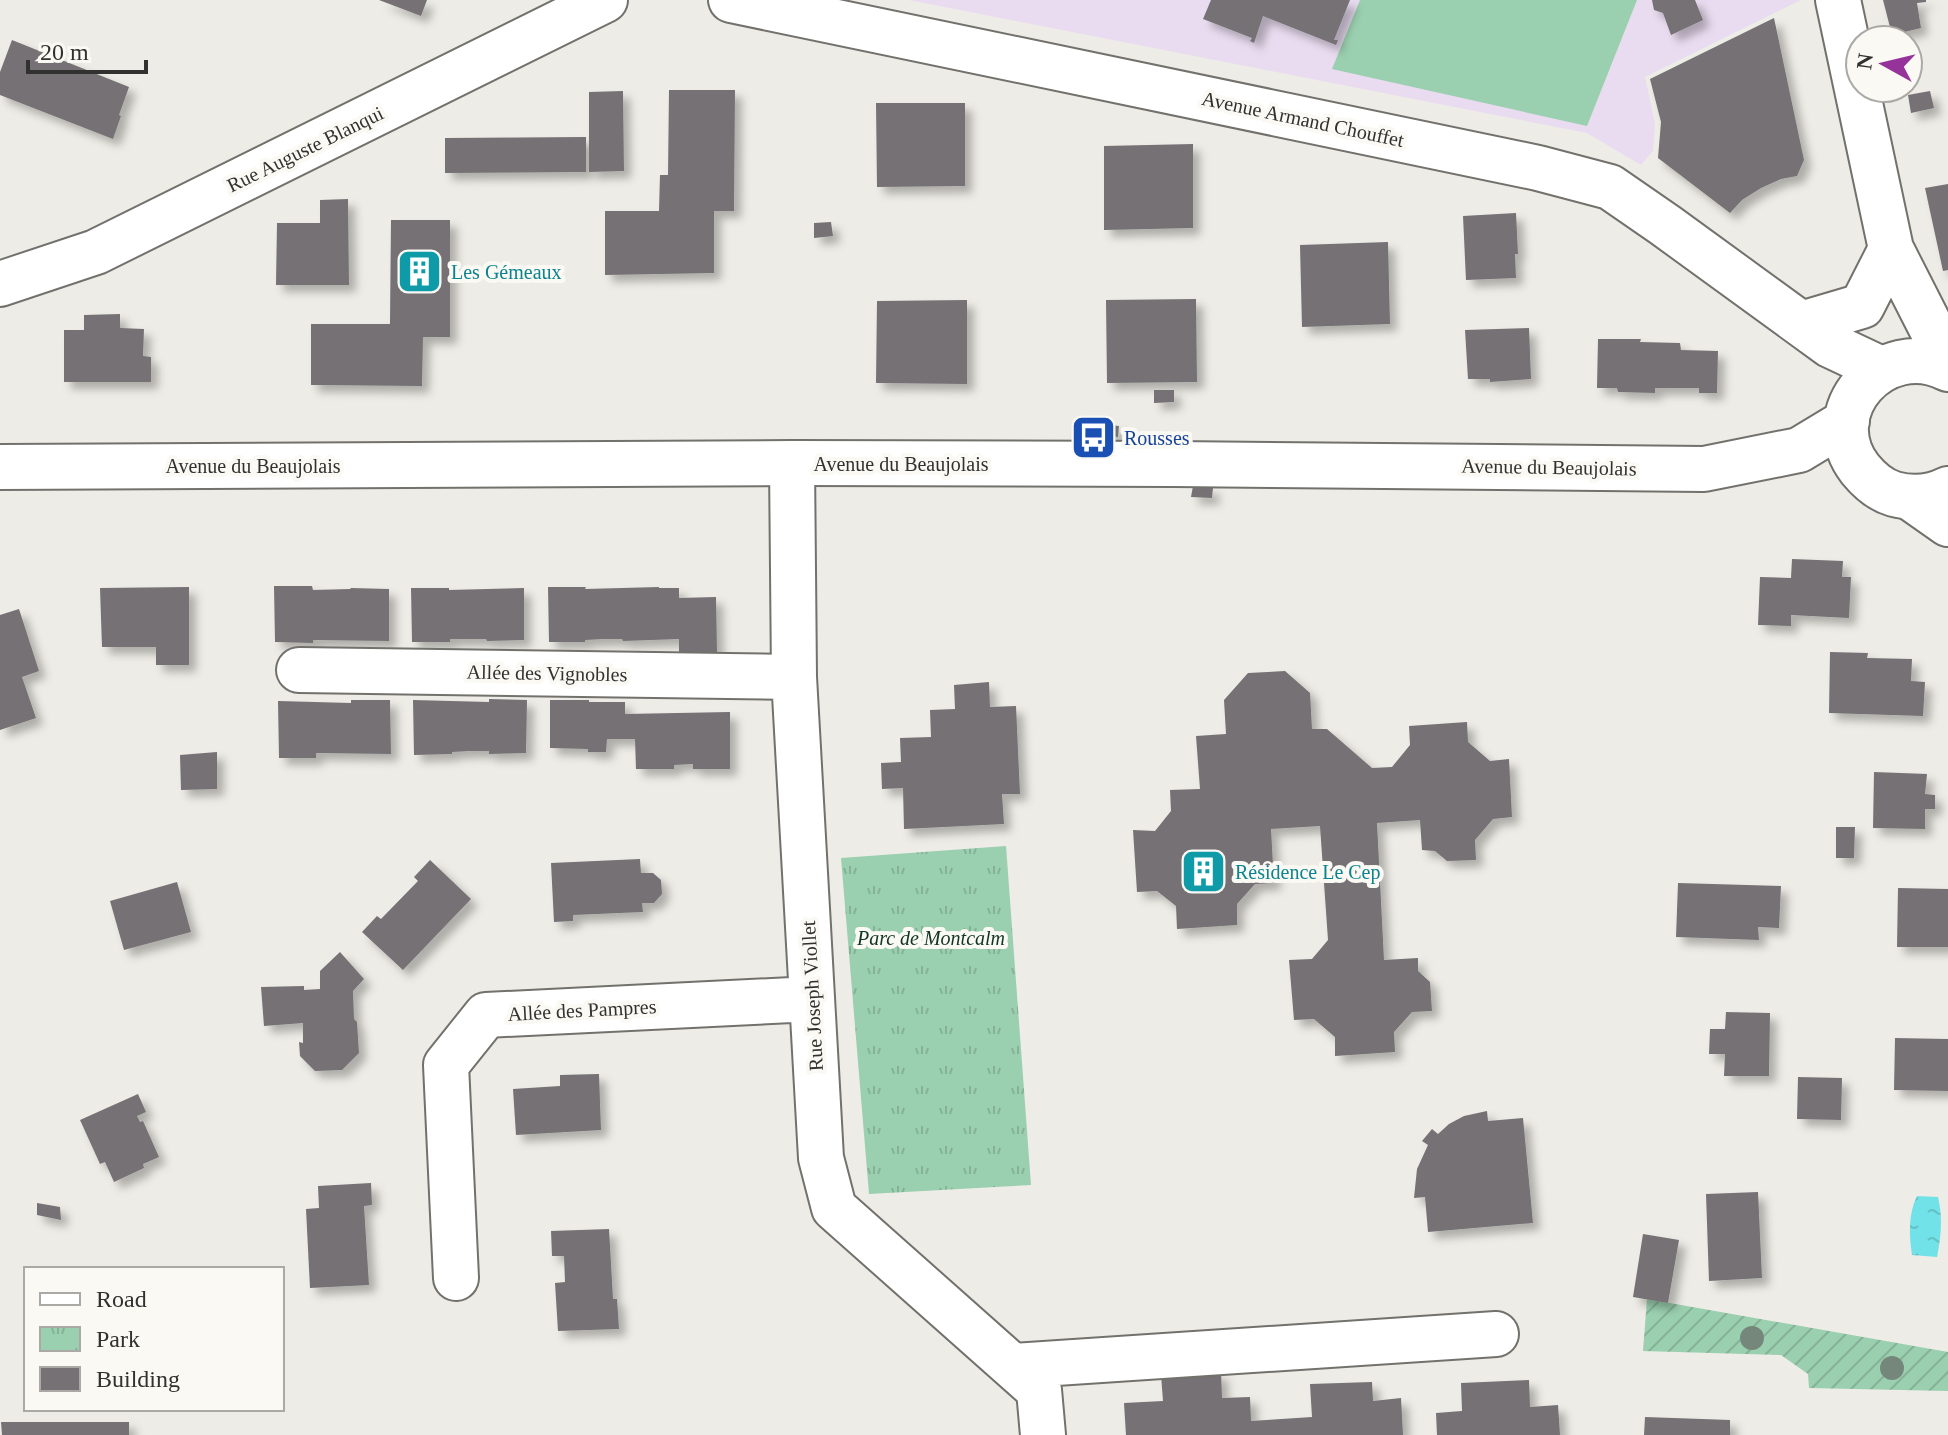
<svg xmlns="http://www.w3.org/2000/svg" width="1948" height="1435" font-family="'Times New Roman',serif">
	<defs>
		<pattern id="park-tufts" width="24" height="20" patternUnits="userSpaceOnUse" patternTransform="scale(2)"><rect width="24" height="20" fill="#9acfaf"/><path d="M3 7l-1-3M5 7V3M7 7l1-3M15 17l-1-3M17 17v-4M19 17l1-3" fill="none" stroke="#85b297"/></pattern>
		<pattern id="garden-furrows" width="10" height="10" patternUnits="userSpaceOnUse" patternTransform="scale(2)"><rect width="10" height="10" fill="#9acfaf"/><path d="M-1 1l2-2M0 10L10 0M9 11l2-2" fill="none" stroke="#85b297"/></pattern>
		<pattern id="water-ripples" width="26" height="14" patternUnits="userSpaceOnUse" patternTransform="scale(2)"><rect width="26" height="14" fill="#71e2e7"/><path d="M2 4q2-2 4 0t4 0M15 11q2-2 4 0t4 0" fill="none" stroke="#62c2c6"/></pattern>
		<filter id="shadow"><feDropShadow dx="7" dy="7" stdDeviation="4" flood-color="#0004"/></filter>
	</defs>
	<rect width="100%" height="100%" fill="#edece6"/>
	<!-- education -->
	<path fill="#e9dcf0" d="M909 0H1801L1645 77 1655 123 1653 151 1641 165 1587 133Z"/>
	<!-- grass -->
	<path fill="#9acfaf" d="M1360 0H1637L1587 126 1332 69Z"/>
	<!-- park -->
	<path fill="url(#park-tufts)" d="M1006 846 1031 1185 869 1194 841 858Z"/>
	<!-- garden -->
	<path fill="url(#garden-furrows)" d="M1647 1299 1948 1352V1391L1809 1388 1808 1374 1781 1355 1643 1351Z"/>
	<!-- water -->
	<path fill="url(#water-ripples)" d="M1917 1196 1938 1197C1943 1218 1941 1236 1937 1257L1912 1255C1909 1236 1908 1214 1917 1196Z"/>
	<!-- building -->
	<path fill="#757175" filter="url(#shadow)" d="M379 0H427L421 16Z
		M1211 0H1350L1334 40H1338L1336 45 1263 16 1254 43 1250 41 1252 38 1203 19Z
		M1652 0H1695L1703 20 1671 35 1663 13 1654 10Z
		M1883 0H1926V2L1917 3 1921 28 1892 35Z
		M1774 18 1804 160 1797 176 1781 179 1761 188 1742 200 1730 213 1658 158 1661 122 1650 79Z
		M12 40 129 87 119 115 121 116 113 139 0 95V72Z
		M669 90H735L734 211H714V273L605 275V211H659L660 175H668Z
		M623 91 624 171 589 172V92Z
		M1930 91 1934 108 1911 113 1908 95Z
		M876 103H965V186L877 187Z
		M586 137V172L445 173V138Z
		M1193 144V228L1104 230V146Z
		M1948 184V270L1943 271 1925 188Z
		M348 199 349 285H276L277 223H320V200Z
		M1516 213 1518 254H1515L1516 278 1466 280 1463 216Z
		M391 220H450V337H423L422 386 311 385V324H390Z
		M831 222 833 236 814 238V223Z
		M1388 242 1390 324 1302 327 1300 245Z
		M1196 299 1197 382 1107 383 1106 300Z
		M967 300V384L876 383 877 301Z
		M120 314V328L144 329 143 356 151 357V382H64V330H84V315Z
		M1529 328 1531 379 1490 382V379H1468L1465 330Z
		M1598 339H1641L1640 342 1680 343 1681 350 1718 351 1717 393H1699V388H1655V393L1618 392 1617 388H1597Z
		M1154 390H1174V402L1154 403Z
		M1098 424 1119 426 1118 437 1097 435Z
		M1193 486 1213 488 1212 498 1191 497Z
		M1792 559 1843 561 1842 577H1851L1849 618 1791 615V626L1758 625 1760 577 1791 578Z
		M274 586H312L313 590 350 589 351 588 389 589V641L313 640V643L275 642Z
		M189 587V665H156V647H102L100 588Z
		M548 587H586L585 589 659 587V588H679V598L716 597 717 652H679V639L623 641 622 639H604L585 640V642H549Z
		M411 588H449V590L524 588V640L487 641 486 639H450V642H412Z
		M19 609 39 671 22 677 36 718 0 730V615Z
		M1830 652 1868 653 1867 658 1912 659 1911 681 1925 682 1923 716 1829 713Z
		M1285 671 1310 693 1312 729H1327L1372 768 1392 767 1410 745 1409 726 1467 722 1468 742 1490 761 1509 759 1512 817 1493 819 1475 840 1476 860 1447 861 1435 851 1422 850 1420 820 1377 823 1384 960 1418 958V971L1430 982 1432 1011 1412 1012 1394 1032 1395 1052 1335 1056V1037L1314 1019 1294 1020 1289 960 1312 959 1328 940 1320 826 1271 829 1274 883 1255 884 1237 904V925L1177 929 1176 906 1157 891 1137 892 1133 830 1155 831 1171 811 1170 790 1200 789 1196 736 1226 734 1224 700 1248 673Z
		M989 682 990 707 1016 706 1020 794H1002L1004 824 904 829 903 788 882 789 881 763 901 762 900 738 931 737 930 710 955 709 954 685Z
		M489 699 527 700 526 753 489 754V751H470L452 752V754L414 755 413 700 489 702Z
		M351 700H390L391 754 316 753V758H279L278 701 351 703Z
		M550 700H589V702H625V714L730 712V769H693V764L674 765V769H636L635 739H607L606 752H588V749L550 748Z
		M217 752V789L181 790 180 755Z
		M1874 772 1927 774 1925 794 1935 795V809H1925V829L1873 828Z
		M1836 827H1855L1854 858H1836Z
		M640 859 641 873H653L661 880 662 894 654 903H642L643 912 573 915V921L554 922 551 863Z
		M430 860 471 899 403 970 362 932 377 916 381 919 418 881 414 877Z
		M177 882 191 932 124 950 110 901Z
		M1678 883 1781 886 1779 928 1758 927 1759 940 1676 937Z
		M1898 888 1948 889V947H1897Z
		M340 952 364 979 353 991 354 1019 357 1022 359 1053 342 1070 315 1071 300 1056 299 1042 303 1043V1023L264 1026 261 987 304 986V990L320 989V971Z
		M1726 1012 1770 1013 1769 1076H1724L1725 1054H1709L1710 1029H1725Z
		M1895 1038 1948 1039V1091L1894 1090Z
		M599 1074 601 1130 516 1135 513 1089 560 1086V1075Z
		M1798 1077 1842 1078 1841 1120 1797 1119Z
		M138 1094 146 1112 137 1116 140 1122 143 1121 159 1157 143 1164 144 1168 114 1182 105 1162 100 1164 80 1120Z
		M1487 1111 1488 1121 1523 1118 1533 1223 1428 1232 1425 1197 1414 1198 1417 1169 1428 1145 1422 1141 1432 1129 1438 1134 1449 1124 1464 1116Z
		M371 1183 372 1205 364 1206 369 1285 310 1288 306 1209 319 1208 318 1186Z
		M1758 1192 1762 1278 1709 1281 1706 1194Z
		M37 1203 60 1207 61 1220 37 1215Z
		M609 1229 613 1299H617L619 1329 558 1331 555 1283 565 1282 564 1256H552L551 1231Z
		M1643 1234 1679 1240 1668 1303 1633 1297Z
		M1221 1372 1222 1398 1250 1397 1251 1421 1312 1417 1310 1384 1372 1382 1373 1401 1401 1398 1403 1435H1126L1124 1403 1163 1401 1161 1375Z
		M1529 1380 1530 1407 1558 1405 1560 1435H1437L1436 1413 1462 1411 1461 1383Z
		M1645 1417 1730 1420V1435H1644Z
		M1 1422H129V1435H2Z"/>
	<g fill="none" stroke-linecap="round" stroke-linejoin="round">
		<defs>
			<path id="minor" d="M731 0 1538 168 1610 187 1665 225 1830 345 1881 369
				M1838 0 1891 249 1948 361
				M0 284 96 252 605 0
				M1801 324 1862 306 1891 249
				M792 463 794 677 821 1158 834 1208 1039 1390 1043 1435
				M1911 498 1948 524
				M299 670 794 677
				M456 1278 446 1065 486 1015 812 999
				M1012 1366 1496 1334"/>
			<path id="major" d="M1948 369C1883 336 1816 412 1860 469 1869 480 1880 490 1894 494 1913 499 1930 498 1948 489
				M0 467 792 463 1174 464 1704 469 1799 450 1847 421"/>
		</defs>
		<!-- minor casing -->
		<use href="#minor" stroke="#72716c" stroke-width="48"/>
		<!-- major casing -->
		<use href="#major" stroke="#72716c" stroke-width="48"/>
		<!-- minor -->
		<use href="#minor" stroke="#fff" stroke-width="44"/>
		<!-- major -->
		<use href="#major" stroke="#fff" stroke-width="44"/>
	</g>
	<!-- trees -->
	<g fill="#74877a">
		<circle cx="1752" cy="1338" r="12"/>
		<circle cx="1892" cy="1368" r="12"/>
	</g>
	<!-- icons -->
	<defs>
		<symbol id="building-square" viewBox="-11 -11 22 22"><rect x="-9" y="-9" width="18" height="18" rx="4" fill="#0f9aa8" stroke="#faf9f3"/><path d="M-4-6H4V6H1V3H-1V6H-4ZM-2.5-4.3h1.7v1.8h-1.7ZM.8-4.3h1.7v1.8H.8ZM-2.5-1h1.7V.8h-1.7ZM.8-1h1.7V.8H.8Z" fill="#fff"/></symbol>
		<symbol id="bus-square" viewBox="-11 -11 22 22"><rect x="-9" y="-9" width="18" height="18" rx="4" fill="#1a4fb4" stroke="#faf9f3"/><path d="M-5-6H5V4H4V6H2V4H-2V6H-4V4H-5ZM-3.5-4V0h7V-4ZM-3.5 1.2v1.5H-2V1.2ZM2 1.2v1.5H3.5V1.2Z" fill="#fff"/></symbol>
	</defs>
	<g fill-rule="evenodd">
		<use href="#building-square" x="394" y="246" width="51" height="51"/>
		<use href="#bus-square" x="1068" y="412" width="51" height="51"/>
		<use href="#building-square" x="1178" y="846" width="51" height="51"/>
	</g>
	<g text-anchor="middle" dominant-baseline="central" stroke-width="8" stroke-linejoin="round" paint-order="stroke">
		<!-- street labels -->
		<g font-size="20" fill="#31312f" stroke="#faf9f3">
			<text transform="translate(1303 119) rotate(12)">Avenue Armand Chouffet</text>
			<text transform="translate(305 149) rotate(-26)">Rue Auguste Blanqui</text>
			<text x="901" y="464">Avenue du Beaujolais</text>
			<text x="253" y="466">Avenue du Beaujolais</text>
			<text transform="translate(1549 467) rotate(1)">Avenue du Beaujolais</text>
			<text transform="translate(547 673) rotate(1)">Allée des Vignobles</text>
			<text transform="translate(812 996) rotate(-93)">Rue Joseph Viollet</text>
			<text transform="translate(582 1010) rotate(-3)">Allée des Pampres</text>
		</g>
		<!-- culture labels -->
		<g font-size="20" fill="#0d838f" stroke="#faf9f3" text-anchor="start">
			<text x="451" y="272">Les Gémeaux</text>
			<text x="1235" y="872">Résidence Le Cep</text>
		</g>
		<!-- transit labels -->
		<g font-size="20" fill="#164399" stroke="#faf9f3" text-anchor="start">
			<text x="1124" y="438">Rousses</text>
		</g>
		<!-- park labels -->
		<g font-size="20" font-style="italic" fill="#113522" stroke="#faf9f3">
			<text x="931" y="938">Parc de Montcalm</text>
		</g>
	</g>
	<!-- legend -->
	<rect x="24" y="1267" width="260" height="144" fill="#faf9f3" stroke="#aaa9a5" stroke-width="2"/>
	<rect x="40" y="1293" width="40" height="12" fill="#ffffff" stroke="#aaa9a5" stroke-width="2"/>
	<text x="96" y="1307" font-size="24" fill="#31312f">Road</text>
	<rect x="40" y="1327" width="40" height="24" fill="url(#park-tufts)" stroke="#aaa9a5" stroke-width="2"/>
	<text x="96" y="1347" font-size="24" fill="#31312f">Park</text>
	<rect x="40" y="1367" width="40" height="24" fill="#757175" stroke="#aaa9a5" stroke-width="2"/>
	<text x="96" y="1387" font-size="24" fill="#31312f">Building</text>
	<!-- north arrow -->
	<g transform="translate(1884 64) rotate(278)"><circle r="38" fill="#faf9f3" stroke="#aaa9a5" stroke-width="2"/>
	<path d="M0-6L14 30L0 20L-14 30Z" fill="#96339a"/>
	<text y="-12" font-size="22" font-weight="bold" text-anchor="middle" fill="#31312f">N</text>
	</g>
	<!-- scale -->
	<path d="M28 60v12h118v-12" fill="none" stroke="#31312f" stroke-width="4"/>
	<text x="40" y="60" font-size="24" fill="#31312f" stroke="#faf9f3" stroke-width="6" paint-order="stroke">20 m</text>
</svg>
